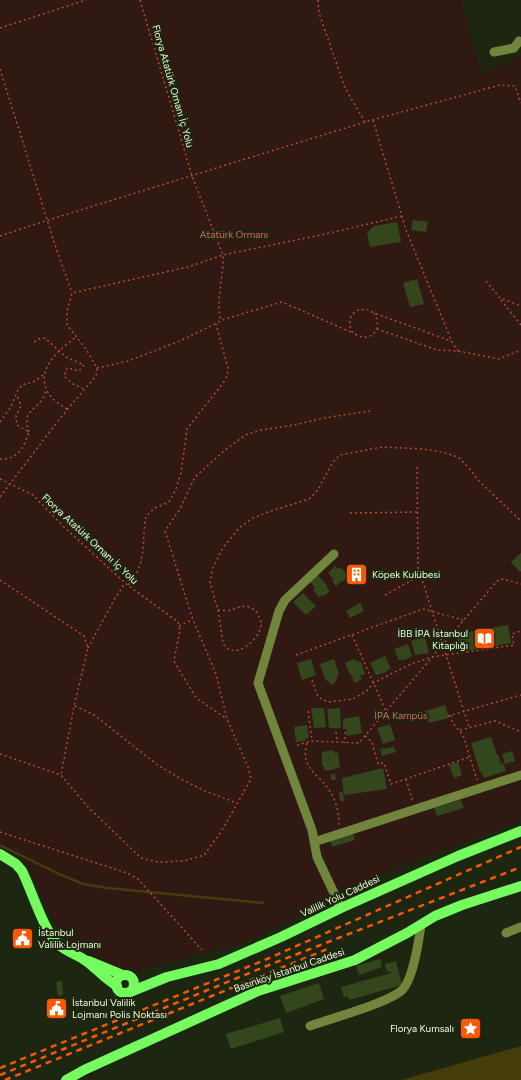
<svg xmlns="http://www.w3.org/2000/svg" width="521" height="1080" font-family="Figtree,sans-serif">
	<rect width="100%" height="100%" fill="#1d2610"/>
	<!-- green -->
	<path fill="#301913" d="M0 0H461L482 74 521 56V820L338 891 330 900 246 942 130 973 70 945 59 932 32 875 24 863 17 855 0 847Z"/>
	<!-- water -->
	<path fill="#443d0b" d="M521 1046V1080H401Z"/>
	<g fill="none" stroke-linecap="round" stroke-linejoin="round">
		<!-- stream -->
		<path stroke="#443d0b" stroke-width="2.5" d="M0 845 59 874 83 884 107 888 263 903"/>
	</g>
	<!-- building -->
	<path fill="#34471c" d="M413 220 428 222 426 232 411 230Z
		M397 222 401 242 370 247 367 233 374 226Z
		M417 279 424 304 410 307 403 283Z
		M521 553V571L520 572 511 562Z
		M335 566 338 569 340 567 349 576 342 582 341 581 336 586 332 581 334 580 328 573Z
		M318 575 327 585 326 586 330 591 324 596 323 595 319 597 313 590 315 588 310 582Z
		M303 593 316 606 306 615 293 602Z
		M360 603 364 611 350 618 346 611Z
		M508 625 511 643 460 652 457 634Z
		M425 637 429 653 415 655 411 641Z
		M408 644 412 656 403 661V659L399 661 394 649Z
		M385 656 391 669 386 671 387 672 376 675 370 663Z
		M311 659 316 675 302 680 297 663Z
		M334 659 339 674 334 684 332 685 325 679 320 664Z
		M354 659 355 661 358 660 359 663 361 662 365 674 360 676 362 679 355 683 350 673H349L345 663Z
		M445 705 449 718 429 723 425 711Z
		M315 708H324L325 718 317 719 325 718 326 727 314 728 311 709Z
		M340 708 341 728H329L327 709Z
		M359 716 362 733 347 736 346 729H343V719Z
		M390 724 395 740 383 744 377 728Z
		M307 725 309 738 305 739V741L296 742 294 727Z
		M491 737 497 755H498L501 764 503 763 506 771 484 778 481 772H480L471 743Z
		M394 747 396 752 382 756 380 749Z
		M333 750 334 753 338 752 340 768 325 771 324 766H322V752Z
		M512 751 515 761 505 764 502 754Z
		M458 762 462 775 454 778 449 765Z
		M383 768 387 789 344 795 342 778Z
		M331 774H335L336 780H331Z
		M339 792H343L344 801H340Z
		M461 800 464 808 437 816 434 808Z
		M353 833 355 840 332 847 330 839Z
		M380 959 382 967 359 975 356 966Z
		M396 961 402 985 349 1000 348 996 344 997 341 987 391 973V971L387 972 385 964Z
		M62 981 63 995 58 996 56 982Z
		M319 983 324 999 286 1013 280 996Z
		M94 998 95 1001 91 1002 90 999Z
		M60 1003 62 1013 54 1015V1004Z
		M280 1018 284 1032 231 1049 226 1034Z"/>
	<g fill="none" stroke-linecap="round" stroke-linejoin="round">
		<!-- path -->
		<path stroke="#b74932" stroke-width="1.5" stroke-dasharray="2 3" stroke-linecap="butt" d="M140 0 192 176 223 255C224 277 215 301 221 321
			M318 0 319 13 345 88 365 122
			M0 28 86 0
			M0 69 54 242 72 293
			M373 120 406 230 452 342 458 351
			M0 236 45 221 365 122 500 85 515 86 521 103
			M486 281 500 298 521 306
			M501 300 521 325
			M374 313C381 323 377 339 362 337 359 336 355 334 353 333 351 330 349 325 350 321 352 308 365 307 374 313L451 341
			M377 329 437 350 458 351 499 359 521 350
			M34 342 39 339 45 338 66 357 84 365 79 371 67 368 64 376 73 384 84 389
			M97 368 128 361 180 341 225 319 282 302 353 333
			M67 409C62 406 56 402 52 398 31 373 57 351 76 337
			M0 422 11 407 18 390 22 385 36 381 45 373
			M29 432C28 428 26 423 27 419 28 409 42 406 45 393L48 391
			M0 459C18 460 24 447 29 432L17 425 16 416 21 406 17 395
			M417 467 418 567 469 727
			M0 479 33 495 62 525 125 583 178 622 180 630 174 660 175 663 196 698 227 719
			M0 497 61 417 96 376 97 368 86 349 67 325V311L72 293 188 267 223 255 321 235 402 216
			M350 513 418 512
			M0 580 84 636 88 648 74 706 61 775
			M128 585C148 562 141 543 146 516L155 508 169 502 176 489 181 473 187 429 223 383 227 376 228 368 216 324
			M385 595 421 575
			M218 610C222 610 227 611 231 610 237 608 242 605 249 607 254 608 258 613 259 617 260 620 262 623 261 626 259 641 232 662 223 643L218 610 210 583 212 570 222 549 239 528 251 519 268 512 309 499 317 491 333 462 340 455 382 447 423 449 442 452 458 457 469 468 479 481 521 521
			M179 626 192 620
			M352 635 386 711
			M88 648 114 600 125 583
			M296 655 423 609 463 620
			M312 680 318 697 328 702 353 699 368 690 373 683 411 664 432 657 514 645 512 634 521 631
			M75 706 94 715 159 766 183 780 205 791 237 803
			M308 711 312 741
			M451 715 452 722 463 735 477 780
			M448 716 521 695
			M460 730 495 721 521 732
			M336 732 337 742
			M345 732V743
			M365 736 372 742 378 764 384 763 391 784 470 757
			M307 743C300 768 317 772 329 790 337 802 339 813 339 826
			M297 745 312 741 359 743 497 581 502 579 521 584
			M0 754 61 775 87 806 141 858 158 862 184 861 204 855 221 832 251 779 248 767 227 719 216 674 193 620 165 531 180 509 195 477 224 451 245 435 261 430 294 425 324 418 370 411
			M406 779 413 802
			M0 832 127 873 138 879 202 950"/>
		<!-- minor -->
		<path stroke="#71853c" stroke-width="9" d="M494 52 514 48 519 41
			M334 554 285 600 279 611 258 683 312 830 317 857 341 908
			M314 842 521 775
			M506 933 521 927
			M310 1026C329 1019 392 1002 403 989 413 978 419 940 421 925"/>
		<!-- major -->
		<path stroke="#75fc5f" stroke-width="10" d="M0 854 16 864 22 871C32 891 44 932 59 945 67 952 78 955 86 961 97 969 105 979 117 986
			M89 961 123 975
			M116 984a9 9 0 1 1 18 0a9 9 0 1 1-18 0Z
			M130 992 167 977 219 964 281 937 341 908 458 856 521 831
			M66 1080 84 1070 258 991 355 960 407 933 435 916 462 905 521 886"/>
		<!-- rail -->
		<path stroke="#fb5806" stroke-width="2.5" stroke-dasharray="6 5" stroke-linecap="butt" d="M0 1068 267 959 521 847
			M0 1075 269 965 521 867
			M5 1080 330 948"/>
	</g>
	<!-- icons -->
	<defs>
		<symbol id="building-square" viewBox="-11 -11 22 22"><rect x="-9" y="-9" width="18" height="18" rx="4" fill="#fb5806" stroke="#1d2610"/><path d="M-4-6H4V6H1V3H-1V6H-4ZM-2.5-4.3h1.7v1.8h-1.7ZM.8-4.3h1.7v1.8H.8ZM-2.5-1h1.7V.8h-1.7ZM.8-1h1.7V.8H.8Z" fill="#fff"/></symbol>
		<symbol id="library-square" viewBox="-11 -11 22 22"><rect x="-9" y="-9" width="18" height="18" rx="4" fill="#fb5806" stroke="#1d2610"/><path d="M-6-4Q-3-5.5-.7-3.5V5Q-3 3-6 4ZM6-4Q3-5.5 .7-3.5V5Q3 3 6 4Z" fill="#fff"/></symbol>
		<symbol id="civic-square" viewBox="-11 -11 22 22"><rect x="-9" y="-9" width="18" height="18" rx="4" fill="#fb5806" stroke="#1d2610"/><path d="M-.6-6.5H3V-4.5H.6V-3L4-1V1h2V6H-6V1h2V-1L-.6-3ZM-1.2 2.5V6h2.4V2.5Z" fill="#fff"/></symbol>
		<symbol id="sight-square" viewBox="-11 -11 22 22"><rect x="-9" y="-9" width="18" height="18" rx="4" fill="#fb5806" stroke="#1d2610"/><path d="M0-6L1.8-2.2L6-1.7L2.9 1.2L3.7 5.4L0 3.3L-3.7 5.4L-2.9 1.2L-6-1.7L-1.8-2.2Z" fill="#fff"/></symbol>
	</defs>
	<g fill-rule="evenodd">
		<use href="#building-square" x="344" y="562" width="25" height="25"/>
		<use href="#library-square" x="472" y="626" width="25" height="25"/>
		<use href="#civic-square" x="10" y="926" width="25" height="25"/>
		<use href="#civic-square" x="44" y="996" width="25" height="25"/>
		<use href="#sight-square" x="458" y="1016" width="25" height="25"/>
	</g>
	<g text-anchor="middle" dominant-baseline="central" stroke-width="4" stroke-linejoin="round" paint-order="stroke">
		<!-- street labels -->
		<g font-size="10" fill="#f0fed6" stroke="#1d2610">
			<text transform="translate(173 86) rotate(74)">Florya Atatürk Ornanı İç Yolu</text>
			<text transform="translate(90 539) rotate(43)">Florya Atatürk Ornanı İç Yolu</text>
			<text transform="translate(340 896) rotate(-25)">Valilik Yolu Caddesi</text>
			<text transform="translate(289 970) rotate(-19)">Basınköy İstanbul Caddesi</text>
		</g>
		<!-- park labels -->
		<g font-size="10" fill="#de6264" stroke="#1d2610">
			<text x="234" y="234">Atatürk Ormanı</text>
			<text x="401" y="715">İPA Kampüs</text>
		</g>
		<!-- poi labels -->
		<g font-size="10" fill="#f0fed6" stroke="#1d2610" text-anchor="start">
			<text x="372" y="574">Köpek Kulübesi</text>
			<text x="468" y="633" text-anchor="end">İBB İPA İstanbul<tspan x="468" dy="12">Kitaplığı</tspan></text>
			<text x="38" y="932">İstanbul<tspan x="38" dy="12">Valilik Lojmanı</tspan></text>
			<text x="72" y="1002">İstanbul Valilik<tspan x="72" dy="12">Lojmanı Polis Noktası</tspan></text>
			<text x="454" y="1028" text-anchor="end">Florya Kumsalı</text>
		</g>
	</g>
</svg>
